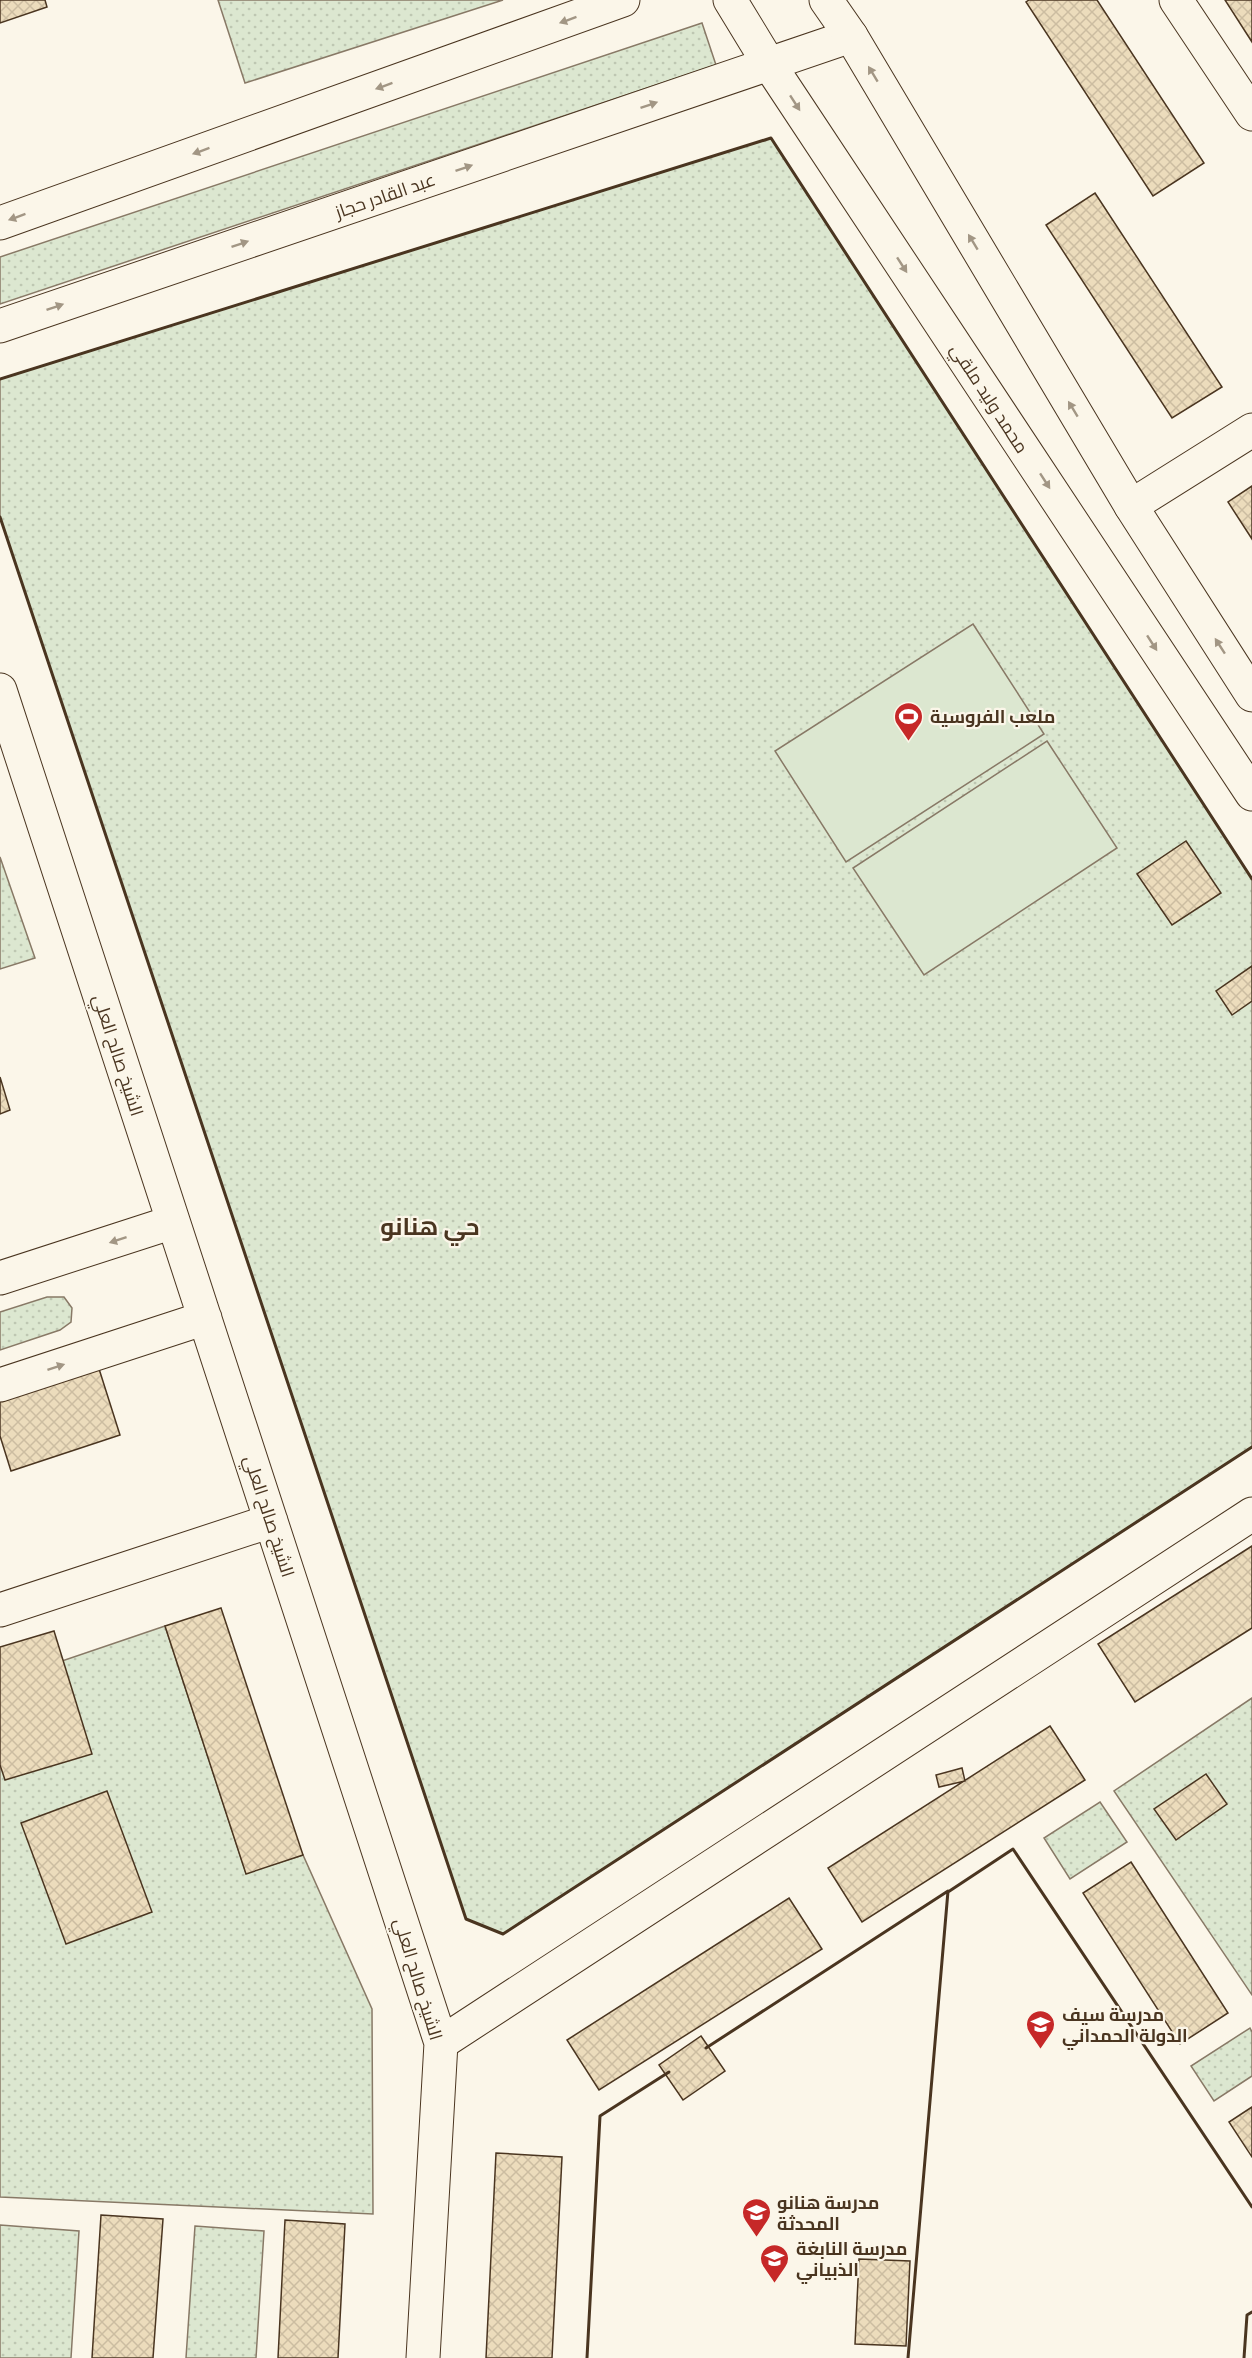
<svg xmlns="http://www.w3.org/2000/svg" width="1252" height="2358" font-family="'Exo 2',Cairo,sans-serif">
	<defs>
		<pattern id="grass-dots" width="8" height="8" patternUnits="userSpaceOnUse" patternTransform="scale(1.5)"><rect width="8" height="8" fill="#dce7d0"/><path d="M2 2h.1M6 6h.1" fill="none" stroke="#bec7b2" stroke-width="1.8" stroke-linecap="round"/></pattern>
		<pattern id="building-cross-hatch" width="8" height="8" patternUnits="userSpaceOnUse" patternTransform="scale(1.5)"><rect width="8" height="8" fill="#ecdcbc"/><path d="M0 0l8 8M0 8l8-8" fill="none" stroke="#ccbda1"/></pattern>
	</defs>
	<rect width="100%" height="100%" fill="#fbf6e9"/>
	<!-- grass -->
	<path fill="url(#grass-dots)" stroke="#887966" stroke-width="1.5" d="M218 0H503L245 83Z
		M702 23 716 65 0 304V257Z
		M771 138 1252 879V1447L503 1934 466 1919 0 517V379Z
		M0 857 35 958 0 969Z
		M47 1297H64L72 1308 71 1322 60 1330 0 1350V1312Z
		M165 1626 246 1873 303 1855 372 2009 373 2214 0 2197V1682Z
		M1252 1698V1995L1114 1791Z
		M1100 1802 1127 1842 1070 1879 1044 1838Z
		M1250 2028 1252 2032V2076L1214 2101 1191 2066Z
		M0 2225 79 2231 71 2358H0Z
		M195 2226 264 2231 256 2358H186Z"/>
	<!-- pitch -->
	<path fill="#dce7d0" stroke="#887966" stroke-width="1.5" d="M973 624 1044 734 846 862 775 751Z
		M1047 741 1117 848 924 975 853 868Z"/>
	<!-- building -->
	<path fill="url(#building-cross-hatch)" stroke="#4a3520" stroke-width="1.5" d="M0 0H45L47 7 0 23Z
		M1029 0H1097L1204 163 1153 196 1026 2Z
		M1225 0H1252V42Z
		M1095 193 1222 387 1172 418 1046 225Z
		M1252 486V539L1228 502Z
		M1186 841 1221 893 1172 925 1137 874Z
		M1252 966V1001L1232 1015 1216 991Z
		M0 1077 10 1110 0 1114Z
		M94 1353 120 1435 11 1471 0 1436V1384Z
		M1252 1546V1628L1135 1702 1098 1644Z
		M221 1608 303 1855 246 1874 165 1626Z
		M54 1631 92 1754 5 1780 0 1765V1647Z
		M1050 1726 1085 1780 862 1922 828 1868Z
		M962 1768 965 1781 939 1787 936 1775Z
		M1206 1774 1227 1804 1176 1840 1154 1809Z
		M107 1791 152 1912 66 1944 21 1823Z
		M1131 1862 1228 2013 1180 2044 1083 1893Z
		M789 1898 822 1949 599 2090 567 2040Z
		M701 2036 725 2071 683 2100 659 2065Z
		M1252 2107V2157L1229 2122Z
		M496 2153 562 2157 552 2358H486Z
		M101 2215 163 2219 153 2358H92Z
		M285 2220 345 2224 338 2358H278Z
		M859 2259 910 2261 906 2346 855 2344Z"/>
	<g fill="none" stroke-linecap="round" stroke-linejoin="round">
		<defs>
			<path id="minor" d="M1176 0 1252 114
				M0 223 623 0
				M0 326 851 36
				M1131 506 1252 430
				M0 690 441 2043 423 2358
				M0 1278 173 1222
				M0 1385 205 1318
				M0 1610 271 1521
				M441 2043 1252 1514"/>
			<path id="tertiary" d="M730 0 769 64 1252 794
				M826 0 851 36 1131 506 1252 695"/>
		</defs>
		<!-- minor casing -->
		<use href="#minor" stroke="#4a3520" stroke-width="35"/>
		<!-- tertiary casing -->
		<use href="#tertiary" stroke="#4a3520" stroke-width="35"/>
		<!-- minor -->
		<use href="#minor" stroke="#fbf6e9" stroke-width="33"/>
		<!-- tertiary -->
		<use href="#tertiary" stroke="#fbf6e9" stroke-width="33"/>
		<!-- wall -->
		<path stroke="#4a3520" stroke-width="3" d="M0 379 771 138 1252 879
			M0 517 466 1919 503 1934 1252 1447
			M948 1892 1013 1849 1252 2207
			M706 2048 948 1891 908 2358
			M587 2358 600 2116 669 2072
			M1244 2358 1247 2315 1252 2312"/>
	</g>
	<!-- one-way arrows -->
	<defs><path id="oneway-solid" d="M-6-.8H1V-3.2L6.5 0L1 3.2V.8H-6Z" transform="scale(1.5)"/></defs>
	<g fill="#a29684">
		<use href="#oneway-solid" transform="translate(568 20) rotate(160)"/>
		<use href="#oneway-solid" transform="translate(873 74) rotate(-121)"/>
		<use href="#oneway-solid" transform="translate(384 86) rotate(160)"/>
		<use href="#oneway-solid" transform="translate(795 103) rotate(57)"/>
		<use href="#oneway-solid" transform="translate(649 105) rotate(-19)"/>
		<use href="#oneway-solid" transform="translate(201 151) rotate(160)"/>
		<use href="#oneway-solid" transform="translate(464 168) rotate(-19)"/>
		<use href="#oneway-solid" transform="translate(17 217) rotate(160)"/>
		<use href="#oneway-solid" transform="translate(973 242) rotate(-121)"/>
		<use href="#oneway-solid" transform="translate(240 244) rotate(-19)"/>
		<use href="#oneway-solid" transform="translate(902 265) rotate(57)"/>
		<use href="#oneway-solid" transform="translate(55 307) rotate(-19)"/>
		<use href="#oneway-solid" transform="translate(1073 409) rotate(-121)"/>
		<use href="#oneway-solid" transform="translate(1045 481) rotate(57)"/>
		<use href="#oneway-solid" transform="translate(1152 643) rotate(57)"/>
		<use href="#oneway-solid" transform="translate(1220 646) rotate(-123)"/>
		<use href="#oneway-solid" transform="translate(118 1240) rotate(162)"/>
		<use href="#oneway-solid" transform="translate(56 1367) rotate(-18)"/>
	</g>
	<!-- icons -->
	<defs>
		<symbol id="stadium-pin" viewBox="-11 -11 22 30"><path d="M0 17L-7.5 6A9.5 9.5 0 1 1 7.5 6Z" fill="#c62828" stroke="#fbf6e9"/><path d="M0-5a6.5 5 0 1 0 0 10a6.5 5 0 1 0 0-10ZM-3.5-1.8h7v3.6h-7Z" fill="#fff"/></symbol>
		<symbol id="school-pin" viewBox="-11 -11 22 30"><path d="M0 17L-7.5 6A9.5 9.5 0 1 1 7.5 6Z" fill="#c62828" stroke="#fbf6e9"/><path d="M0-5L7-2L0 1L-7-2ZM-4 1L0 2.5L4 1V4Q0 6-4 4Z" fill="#fff"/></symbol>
	</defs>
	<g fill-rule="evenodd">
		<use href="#stadium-pin" x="892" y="700" width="33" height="45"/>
		<use href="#school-pin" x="1024" y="2008" width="33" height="45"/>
		<use href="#school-pin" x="740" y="2196" width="33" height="45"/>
		<use href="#school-pin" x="758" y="2242" width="33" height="45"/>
	</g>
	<g text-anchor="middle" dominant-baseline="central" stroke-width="4.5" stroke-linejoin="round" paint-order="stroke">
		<!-- street labels -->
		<g font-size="18" fill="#4a3520" stroke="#fbf6e9">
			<text transform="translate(385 195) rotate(-19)">عبد القادر حجاز</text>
			<text transform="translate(990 398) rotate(57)">محمد وليد ملقي</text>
			<text transform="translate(119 1055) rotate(72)">الشيخ صالح العلي</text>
			<text transform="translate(270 1516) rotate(72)">الشيخ صالح العلي</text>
			<text transform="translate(419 1979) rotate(73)">الشيخ صالح العلي</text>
		</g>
		<!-- poi labels -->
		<g font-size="18" font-weight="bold" fill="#4a3520" stroke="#fbf6e9" text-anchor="start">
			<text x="930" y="716">ملعب الفروسية</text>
			<text x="1062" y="2014">مدرسة سيف<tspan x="1062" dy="21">الدولة الحمداني</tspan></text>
			<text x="777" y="2202">مدرسة هنانو<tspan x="777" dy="21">المحدثة</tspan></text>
			<text x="796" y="2248">مدرسة النابغة<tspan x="796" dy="21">الذبياني</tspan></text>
		</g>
		<!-- district labels -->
		<g font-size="24" font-weight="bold" fill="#4a3520" stroke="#fbf6e9">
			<text x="430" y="1225">حي هنانو</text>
		</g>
	</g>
</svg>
